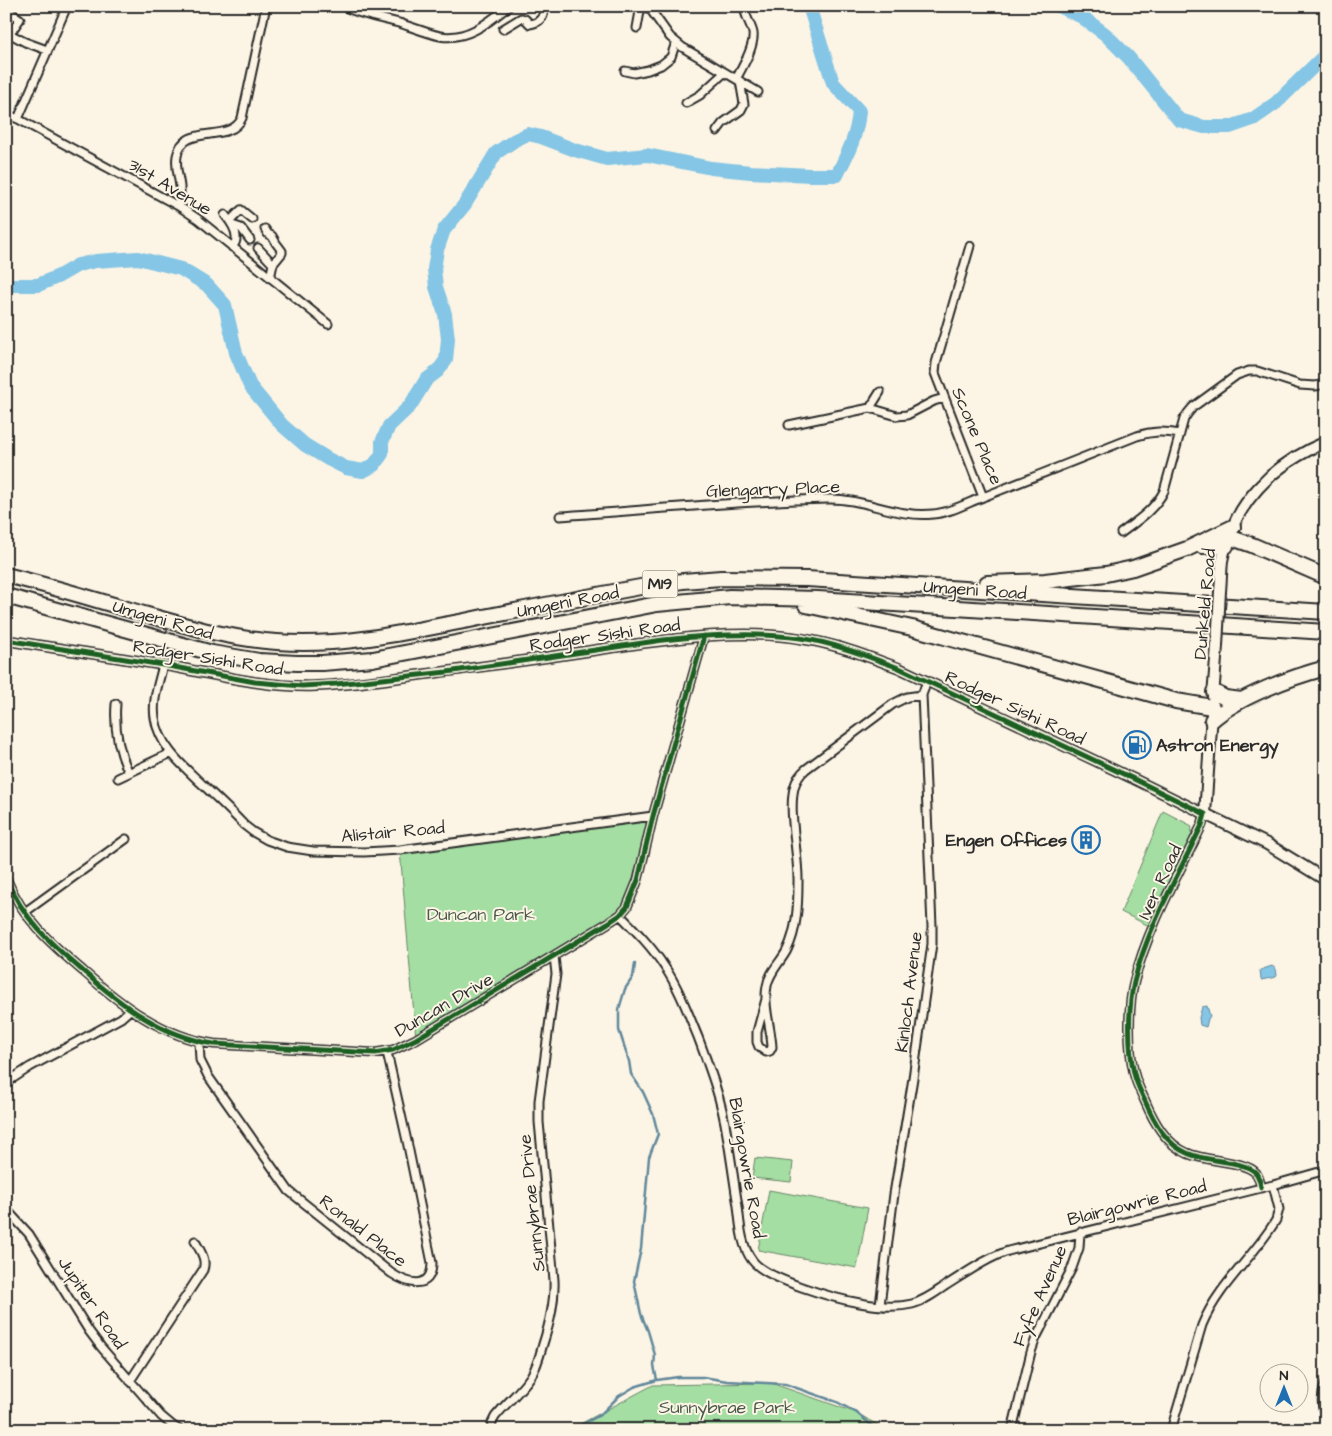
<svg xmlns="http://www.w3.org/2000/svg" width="1332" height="1436" font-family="'Architects Daughter',sans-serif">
	<rect width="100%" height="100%" fill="#fcf5e5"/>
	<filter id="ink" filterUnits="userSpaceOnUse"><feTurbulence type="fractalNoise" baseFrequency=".02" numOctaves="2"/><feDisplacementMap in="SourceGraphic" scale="10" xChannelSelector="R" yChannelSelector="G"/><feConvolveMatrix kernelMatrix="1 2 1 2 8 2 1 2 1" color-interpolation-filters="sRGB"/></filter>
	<g filter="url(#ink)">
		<!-- green -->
		<path fill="#a4dea3" stroke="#688467" d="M1163 811 1192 826 1190 851 1153 928 1121 912Z
			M653 816 634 893 620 915 416 1039 400 850Z
			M755 1158 793 1162 791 1182 752 1178Z
			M769 1190 868 1208 857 1268 758 1250Z
			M771 1383 857 1413 886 1430H569L653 1385Z"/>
		<!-- water -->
		<path fill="#85c5e5" stroke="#61879b" d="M1272 966 1276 969 1277 975 1276 977 1261 980 1260 970Z
			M1207 1006 1210 1016 1208 1019 1206 1027 1200 1025 1199 1018 1202 1007Z"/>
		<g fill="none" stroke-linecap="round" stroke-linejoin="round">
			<!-- stream -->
			<path stroke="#61879b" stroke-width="2.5" d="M635 964 633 977 625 989 619 1009V1030L629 1061 631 1074 643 1092 653 1114 658 1134 649 1157 641 1249 634 1281 641 1314 648 1331 655 1355 654 1366 657 1380
				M572 1430 600 1415 619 1396 634 1387 657 1380 678 1377H703L727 1381 785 1384 837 1402 857 1413 877 1430"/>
			<!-- river -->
			<path stroke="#85c5e5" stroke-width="14" d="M1058 6 1082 17 1105 34 1129 58 1179 120 1204 127H1230L1253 119 1276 103 1324 56 1326 53
				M6 285H38L59 276 78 265 96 261 138 258 181 269 207 285 225 305 236 353 250 386 282 425 305 445 328 459 346 468 363 471 374 465 382 454V442L389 426 410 406 426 380 438 371 446 360 448 339 445 314 436 287 434 269 437 250 444 230 465 204 496 153 515 140 528 134 541 137 575 150 607 159 647 155 711 168 750 172 810 175H837C848 153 857 136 859 111L833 83 809 6"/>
			<defs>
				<path id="minor" d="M343 6C361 15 380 18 399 23 412 27 426 33 440 36 467 41 489 22 509 6
					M648 6 670 37 682 47 758 92
					M6 9 20 19 11 32 12 35 25 42 47 50
					M637 28 641 6
					M503 29 521 18 525 19 530 24C539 23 547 16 542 6
					M625 71 634 73 648 70 661 65 671 57 676 42
					M736 79C742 68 755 46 753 33 751 24 745 17 744 6
					M686 103 700 95 724 73
					M6 114 18 119 180 207 198 219 328 324
					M18 119 67 6
					M717 131 723 123 741 110 744 104 740 81
					M180 207C180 200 180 193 180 187 179 177 175 167 177 156 183 122 230 145 242 118L266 6
					M225 215C230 221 237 231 236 239 236 242 234 245 232 247
					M230 221 241 210 252 219
					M232 225 241 228 250 240
					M265 229 268 234 272 236 276 243 282 251V253L273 264 270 278
					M970 246 936 363 935 373 983 497 1137 436C1152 431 1164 431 1180 434
					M258 248 273 264
					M870 408 880 392
					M789 425 870 408 897 416 907 415 934 401 944 398
					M560 516C649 510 739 501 828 499 864 498 897 518 933 514 950 513 967 503 983 497
					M1121 533C1137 521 1155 509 1164 491L1184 419 1188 413 1193 407 1237 375 1249 371H1257L1300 385 1315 386 1326 384
					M163 665C159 682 152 700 155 718 159 746 183 766 203 785 217 798 231 811 244 825L253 832 267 840 287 847 313 851 364 852 400 850 653 816
					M116 704C114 729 118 750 129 773
					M118 778 171 753
					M1205 814 1202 825C1178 875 1147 929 1134 982 1128 1007 1128 1048 1134 1073 1136 1083 1141 1092 1145 1101 1154 1122 1166 1144 1187 1153 1205 1162 1244 1160 1256 1173 1259 1177 1260 1182 1261 1187
					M6 878C23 919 50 943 83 971 120 1004 163 1037 214 1044L375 1053 393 1050 416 1039 608 923 620 915 627 907 638 880 653 816 704 636
					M25 912 126 839
					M620 915C636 931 652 947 664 966 679 988 688 1013 698 1037 710 1069 722 1101 727 1135 731 1158 734 1182 738 1206 740 1223 741 1246 752 1260 765 1279 836 1299 860 1303 876 1306 896 1308 912 1304 924 1301 935 1293 945 1286 966 1273 985 1259 1008 1251L1273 1185 1326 1170
					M766 999 757 1032V1042L759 1047 766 1052 770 1051 772 1047C771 1027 763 1006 767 986 769 972 781 962 787 950 797 930 798 905 798 883 799 854 788 815 794 788 796 780 800 774 806 769L893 704 907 697 922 695
					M199 1042 200 1060 208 1076 289 1191 391 1273C406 1283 432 1292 432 1263L407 1141 387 1052
					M6 1083 30 1067 121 1018 131 1009
					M6 1209 29 1234 89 1331 101 1347 161 1416 173 1426 180 1430
					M880 1305 894 1194 913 1078 932 944V926L922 695 927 681
					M130 1381 203 1270C207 1259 200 1251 195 1241
					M1326 1382C1321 1396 1321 1406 1326 1419
					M491 1430 492 1423 495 1417C506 1403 521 1391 531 1376 537 1367 540 1355 543 1344 550 1322 555 1302 554 1280L539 1122V1101L556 974 554 956
					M1012 1430 1031 1352 1036 1338 1072 1268 1079 1248 1080 1232
					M1171 1430 1202 1325C1219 1284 1254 1257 1276 1220L1279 1209 1273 1185"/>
				<path id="tertiary" d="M6 640C59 649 111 656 163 665 214 674 265 688 316 686 348 685 380 680 411 676 477 668 543 658 609 648 671 639 741 628 803 639 836 644 867 656 899 668L1136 780 1205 814"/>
				<path id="secondary" d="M1220 591C1221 581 1221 571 1222 561 1233 503 1273 464 1326 442
					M1213 697 1217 646
					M1212 714 1205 814 1267 844 1326 880"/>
				<path id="motorway" d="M1229 537 1252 545 1326 577
					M1202 546H1226
					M6 575C50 586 94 599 137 612 183 625 230 639 277 642 341 647 402 633 464 621 525 609 585 597 646 586L683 581 721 578 807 579 1326 612
					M987 583 1045 581 1106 574 1133 568 1187 549 1233 527
					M6 596 212 653 259 661 297 663H322L373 659 657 604 730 597 818 599 1326 632
					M806 605 912 628 1176 701 1212 707
					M1214 692 1225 698 1242 700
					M1212 720C1238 697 1291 677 1326 668"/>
			</defs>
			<!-- minor casing -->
			<use href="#minor" stroke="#2b2b2b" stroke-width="11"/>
			<!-- tertiary casing -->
			<use href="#tertiary" stroke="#2b2b2b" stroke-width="12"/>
			<!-- secondary casing -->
			<use href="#secondary" stroke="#2b2b2b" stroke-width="14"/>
			<!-- motorway casing -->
			<use href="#motorway" stroke="#2b2b2b" stroke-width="18"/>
			<!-- minor -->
			<use href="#minor" stroke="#fcf5e5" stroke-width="7"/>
			<!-- tertiary -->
			<use href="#tertiary" stroke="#fcf5e5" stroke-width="9"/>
			<!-- secondary -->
			<use href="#secondary" stroke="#fcf5e5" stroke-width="10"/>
			<!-- motorway -->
			<use href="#motorway" stroke="#fcf5e5" stroke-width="14"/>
			<defs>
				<path id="secondary-bridge" d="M1217 646 1220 591"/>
			</defs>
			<!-- secondary-bridge casing -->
			<use href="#secondary-bridge" stroke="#2b2b2b" stroke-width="14" stroke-linecap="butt"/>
			<!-- secondary-bridge -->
			<use href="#secondary-bridge" stroke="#fcf5e5" stroke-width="10"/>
			<defs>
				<path id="cycleway" d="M6 640 163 665 255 682 302 686 336 684 447 672 663 640C708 635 754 632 800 638 834 643 867 656 899 668L1136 780 1205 814 1202 825C1178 875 1147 929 1134 982 1128 1007 1128 1048 1134 1073 1136 1083 1141 1092 1145 1101 1154 1122 1166 1144 1187 1153 1205 1162 1244 1160 1256 1173 1259 1177 1260 1182 1261 1187
					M6 878C23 919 50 943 83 971 120 1004 163 1037 214 1044L375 1053 393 1050 416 1039 608 923 620 915 627 907 638 880 653 816 704 636"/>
			</defs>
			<!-- cycleway casing -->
			<use href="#cycleway" stroke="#fcf5e5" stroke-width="8"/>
			<!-- cycleway -->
			<use href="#cycleway" stroke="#1b5e20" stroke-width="5"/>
		</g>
	</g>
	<!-- icons -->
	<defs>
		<symbol id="fuel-ring" viewBox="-11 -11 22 22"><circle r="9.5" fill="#fcf5e5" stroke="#1f6fb2" stroke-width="1.5"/><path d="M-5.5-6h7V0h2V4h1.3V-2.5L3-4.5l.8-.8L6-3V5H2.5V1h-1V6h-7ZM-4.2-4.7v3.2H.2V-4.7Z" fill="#1f6fb2"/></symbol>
		<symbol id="building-ring" viewBox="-11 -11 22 22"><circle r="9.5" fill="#fcf5e5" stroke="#1f6fb2" stroke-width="1.5"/><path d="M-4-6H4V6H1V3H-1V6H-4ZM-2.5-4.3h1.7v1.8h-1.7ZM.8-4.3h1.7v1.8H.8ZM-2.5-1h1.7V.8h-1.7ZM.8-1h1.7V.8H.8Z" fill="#1f6fb2"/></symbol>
	</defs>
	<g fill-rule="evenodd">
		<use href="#fuel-ring" x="1121" y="729" width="32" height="32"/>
		<use href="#building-ring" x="1070" y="824" width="32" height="32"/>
	</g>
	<g text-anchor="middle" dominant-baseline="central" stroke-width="4" stroke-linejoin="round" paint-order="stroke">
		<!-- shield labels -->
		<rect fill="#fcf5e5" stroke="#6a6863" stroke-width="1" x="642.5" y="570.5" width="35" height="27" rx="4"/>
		<g font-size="16" font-weight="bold" fill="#2b2b2b">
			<text x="660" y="584">M19</text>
		</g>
		<!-- street labels -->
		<g font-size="18" fill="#2b2b2b" stroke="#fcf5e5">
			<text transform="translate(170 187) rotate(31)">31st Avenue</text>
			<text transform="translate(977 436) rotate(67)">Scone Place</text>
			<text transform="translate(773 489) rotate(-2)">Glengarry Place</text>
			<text transform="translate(975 590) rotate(4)">Umgeni Road</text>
			<text transform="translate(568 602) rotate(-11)">Umgeni Road</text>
			<text transform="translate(1205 604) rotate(-85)">Dunkeld Road</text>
			<text transform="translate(163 620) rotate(16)">Umgeni Road</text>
			<text transform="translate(605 635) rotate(-8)">Rodger Sishi Road</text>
			<text transform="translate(208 658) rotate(9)">Rodger Sishi Road</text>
			<text transform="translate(1015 708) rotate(25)">Rodger Sishi Road</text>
			<text transform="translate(393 832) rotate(-5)">Alistair Road</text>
			<text transform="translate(1160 882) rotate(-65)">Iver Road</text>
			<text transform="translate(909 992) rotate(-83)">Kinloch Avenue</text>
			<text transform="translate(444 1005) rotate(-30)">Duncan Drive</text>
			<text transform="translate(747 1168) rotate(80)">Blairgowrie Road</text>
			<text transform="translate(532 1203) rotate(-96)">Sunnybrae Drive</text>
			<text transform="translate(1137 1203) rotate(-14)">Blairgowrie Road</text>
			<text transform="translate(363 1231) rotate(38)">Ronald Place</text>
			<text transform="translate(1040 1296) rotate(-66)">Fyfe Avenue</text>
			<text transform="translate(92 1303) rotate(56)">Jupiter Road</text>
		</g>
		<!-- poi labels -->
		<g font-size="18" font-weight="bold" fill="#2b2b2b" stroke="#fcf5e5" text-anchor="start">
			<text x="1156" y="745">Astron Energy</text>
			<text x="1067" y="840" text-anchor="end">Engen Offices</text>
		</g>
		<!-- park labels -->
		<g font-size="18" fill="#495849" stroke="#fcf5e5">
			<text x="481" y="914">Duncan Park</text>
			<text x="727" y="1407">Sunnybrae Park</text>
		</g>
	</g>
	<!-- margin -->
	<rect width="1332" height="1436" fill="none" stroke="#fcf5e5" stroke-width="25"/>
	<rect x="12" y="12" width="1307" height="1411" fill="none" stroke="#2b2b2b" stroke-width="2" filter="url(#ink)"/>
	<!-- north arrow -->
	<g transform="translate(1284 1388)"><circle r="24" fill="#fcf5e5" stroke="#a8a49b"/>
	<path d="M0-4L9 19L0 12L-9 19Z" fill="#1f6fb2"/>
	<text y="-8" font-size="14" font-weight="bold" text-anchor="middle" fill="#2b2b2b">N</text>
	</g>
</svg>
